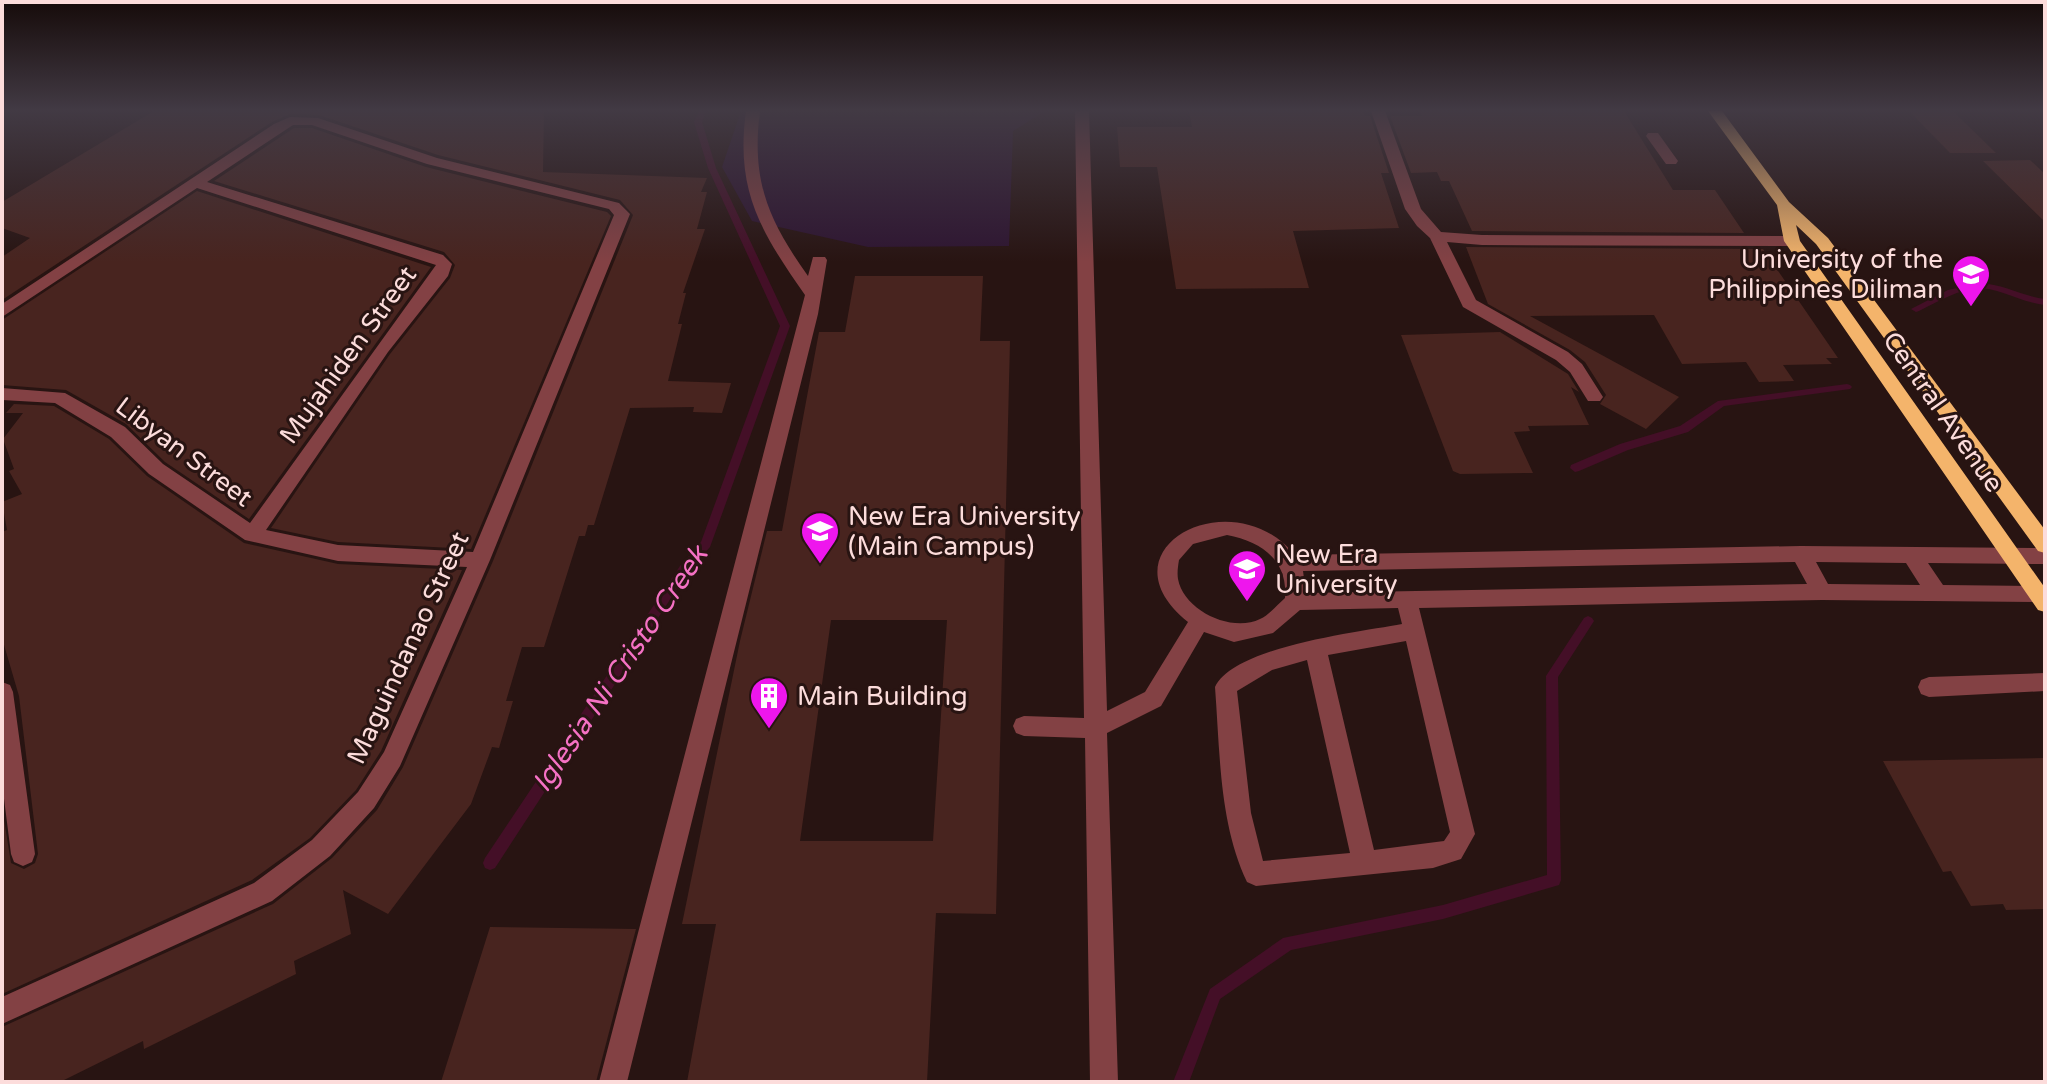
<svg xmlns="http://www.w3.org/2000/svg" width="2047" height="1084" font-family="'Varela Round',sans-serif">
	<rect width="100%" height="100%" fill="#281412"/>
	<!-- green -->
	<path fill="#2e1531" d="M741 111H1045L1013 131 1009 246 868 247 752 221 722 167Z"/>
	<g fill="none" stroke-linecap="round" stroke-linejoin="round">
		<!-- stream -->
		<path fill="#440f27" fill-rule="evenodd" d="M699 111H706L702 122 716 168 790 326 710 547 688 572 495 868 490 870 485 868 483 863 485 858 680 566 701 542 780 326 708 168 694 122Z
			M1980 283C2003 284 2022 296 2045 299V305C2028 303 2013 296 1997 291 1969 282 1943 299 1919 311L1916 312 1911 309 1948 290Z
			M1847 384 1850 385 1852 387 1850 389 1724 406 1688 432 1628 450 1579 471 1575 472 1570 468 1571 465 1620 444 1680 426 1718 401Z
			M1588 616 1592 618 1594 621 1558 677 1561 880 1559 885 1443 919 1291 950 1220 999 1189 1082H1173L1210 989 1283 938 1443 905 1547 875 1546 676 1584 618Z"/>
	</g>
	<!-- building -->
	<path fill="#48241f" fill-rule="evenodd" d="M154 111H544L543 172 707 178 701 192H707L697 229H705L683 293H686L678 324H682L668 381 731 383 722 413 693 412 694 407 630 408 594 525H588L585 536H579L544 647H522L506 701H513L499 748 492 747 471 804 388 914 343 890 351 934 294 961 296 974 144 1049 143 1041 60 1082H2V1027L273 904 332 858 377 810 403 767 493 561 633 215 620 200 438 155 319 115 290 114 272 122 2 300V257L30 238 2 228V202Z
		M1189 111H1362L1365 116H1370L1389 173H1381L1399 228 1293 231 1309 288 1176 289 1157 167H1120L1117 127H1192Z
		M1420 111H1624L1673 190H1715L1744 233 1472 231 1449 181H1441L1437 172 1411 173 1390 116H1422Z
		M1909 111H1953L1996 153H1950Z
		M294 128H312L426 167 607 212 611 216 471 549 338 542 271 528 390 354 450 278 455 265 444 252 214 181Z
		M2030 160 2045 174V222L1983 161Z
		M197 191 431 267 249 519 165 462 126 424 66 390 2 385V320Z
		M1466 247 1763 249 1838 358H1826L1832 364 1783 365 1794 381 1759 382 1746 362 1682 364 1654 315 1530 316 1679 397 1646 429 1600 404 1606 395 1585 362 1570 350 1488 304Z
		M855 276H983L980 341H1010L996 914 936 913 927 1082H687L716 924H682L740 641 767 531H782L819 332H845ZM831 620H947L933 841H800Z
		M1500 332 1568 374 1579 392 1571 387 1589 425 1528 426 1530 431 1514 432 1533 473 1460 474 1453 471 1401 335Z
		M14 404 54 406 109 439 147 476 244 543 338 564 462 570 381 751 356 790 310 838 252 880 2 994V807L11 863 24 869 35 863 38 854 19 696 2 638V532L7 530 2 502 22 494 9 471 14 469 3 439 23 413H6Z
		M2045 758V909L2006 910 2003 904 1971 906 1951 871 1943 872 1883 761Z
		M490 927 636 929 596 1082H441Z"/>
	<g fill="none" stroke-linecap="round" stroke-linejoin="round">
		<!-- minor -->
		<path fill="#834144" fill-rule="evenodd" d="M746 111H760C751 180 768 220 808 276L813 257H825L827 260 818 314 627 1082H599L805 295C761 232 735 191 746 111Z
			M1075 111H1089L1107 711 1145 692 1188 622C1097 549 1232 478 1295 555L1801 546 2045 548V564L1928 563 1943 585 2045 586V602L1822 600 1419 608 1475 834 1461 859 1433 868 1256 886 1247 882C1219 823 1220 752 1215 687 1235 646 1360 632 1402 624L1398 608 1300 610 1273 633 1234 642 1204 632 1161 706 1107 733 1118 1082H1090L1085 738 1024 736 1016 733 1013 726 1016 719 1024 716 1084 718ZM1227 535C1262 542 1288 560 1285 598 1277 605 1269 615 1260 619 1232 633 1184 611 1178 579 1177 573 1178 566 1179 560L1193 544ZM1795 562 1807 584 1306 593 1303 571ZM1816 562 1906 563 1920 585 1828 584ZM1406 641 1450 832 1444 841 1374 850 1328 655ZM1307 660 1350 853 1263 861 1251 813 1237 691 1272 670Z
			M1371 111H1385L1421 209 1441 232 1482 235 1792 236 1800 241 1792 246 1482 245 1447 242 1476 300 1568 352 1582 364 1603 397 1600 401H1588L1570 372 1556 360 1463 307 1430 238 1417 226 1405 209Z
			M290 117 318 118 437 158 619 203 630 214 490 560 400 766 374 808 330 856 272 901 2 1024V997L254 883 312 840 358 792 384 752 467 567 338 561 245 540 149 474 111 437 55 403 2 400V388L65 393 125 427 163 464 250 523 436 265 197 188 2 317V304L274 124ZM293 125H312L427 164 609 209 614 215 473 552 338 545 266 530 388 352 448 276 452 264 443 255 207 182Z
			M1648 133H1658L1678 161 1676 164H1666L1646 136Z
			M2045 673V691L1929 697 1921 694 1918 687 1921 680 1929 677Z
			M2 682 10 685 13 692 35 854 32 862 23 866 14 862 11 854 2 783Z"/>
		<!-- major -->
		<path fill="#f4b46b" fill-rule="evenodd" d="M1708 111H1722L1789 202 1828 238 2045 530V553L2038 551 1816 244 1796 225 1800 241 2045 588V612L2038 610 1784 241 1777 205Z"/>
	</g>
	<!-- sky -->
	<linearGradient id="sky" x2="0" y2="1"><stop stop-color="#160b0a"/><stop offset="0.42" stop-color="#423a44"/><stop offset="1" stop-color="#423a44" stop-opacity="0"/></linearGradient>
	<rect width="2047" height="262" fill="url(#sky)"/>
	<!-- icons -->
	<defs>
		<symbol id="university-pin" viewBox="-11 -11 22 30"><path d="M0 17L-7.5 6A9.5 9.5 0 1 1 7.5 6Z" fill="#ee16ed" stroke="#281412"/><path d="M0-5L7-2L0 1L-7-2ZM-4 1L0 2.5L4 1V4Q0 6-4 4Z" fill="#fff"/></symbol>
		<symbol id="school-pin" viewBox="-11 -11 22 30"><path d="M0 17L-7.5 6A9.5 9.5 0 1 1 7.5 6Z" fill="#ee16ed" stroke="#281412"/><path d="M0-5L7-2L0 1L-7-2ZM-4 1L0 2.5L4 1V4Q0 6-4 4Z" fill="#fff"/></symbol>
		<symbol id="building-pin" viewBox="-11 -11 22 30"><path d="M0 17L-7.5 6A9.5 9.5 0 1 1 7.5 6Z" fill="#ee16ed" stroke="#281412"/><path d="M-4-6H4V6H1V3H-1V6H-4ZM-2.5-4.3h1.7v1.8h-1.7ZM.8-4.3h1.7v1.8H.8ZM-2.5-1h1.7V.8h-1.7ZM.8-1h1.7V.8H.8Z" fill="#fff"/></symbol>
	</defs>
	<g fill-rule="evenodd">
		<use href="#university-pin" x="1949" y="252" width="44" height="60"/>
		<use href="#school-pin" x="798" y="509" width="44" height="60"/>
		<use href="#university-pin" x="1225" y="547" width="44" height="60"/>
		<use href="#building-pin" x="747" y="674" width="44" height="60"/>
	</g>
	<g text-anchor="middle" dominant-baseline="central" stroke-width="6" stroke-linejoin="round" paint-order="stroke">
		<!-- poi labels -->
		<g font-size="26" fill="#fcdcdb" stroke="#281412" text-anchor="start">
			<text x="1943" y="259" text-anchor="end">University of the<tspan x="1943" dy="30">Philippines Diliman</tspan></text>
			<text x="848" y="516">New Era University<tspan x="848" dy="30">(Main Campus)</tspan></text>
			<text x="1275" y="554">New Era<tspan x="1275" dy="30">University</tspan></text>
			<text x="797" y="696">Main Building</text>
		</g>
		<!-- street labels -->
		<g font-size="26" fill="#fcdcdb" stroke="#281412">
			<text transform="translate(348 355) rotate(-54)">Mujahiden Street</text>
			<text transform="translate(1943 412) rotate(55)">Central Avenue</text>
			<text transform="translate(184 452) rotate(37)">Libyan Street</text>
			<text transform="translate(408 648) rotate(-65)">Maguindanao Street</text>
		</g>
		<!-- water labels -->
		<g font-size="28" font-style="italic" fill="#f571c4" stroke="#281412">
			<text transform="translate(620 669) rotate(-56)">Iglesia Ni Cristo Creek</text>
		</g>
	</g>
	<!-- border -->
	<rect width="2047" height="1084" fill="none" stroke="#fcdcdb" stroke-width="8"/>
</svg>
